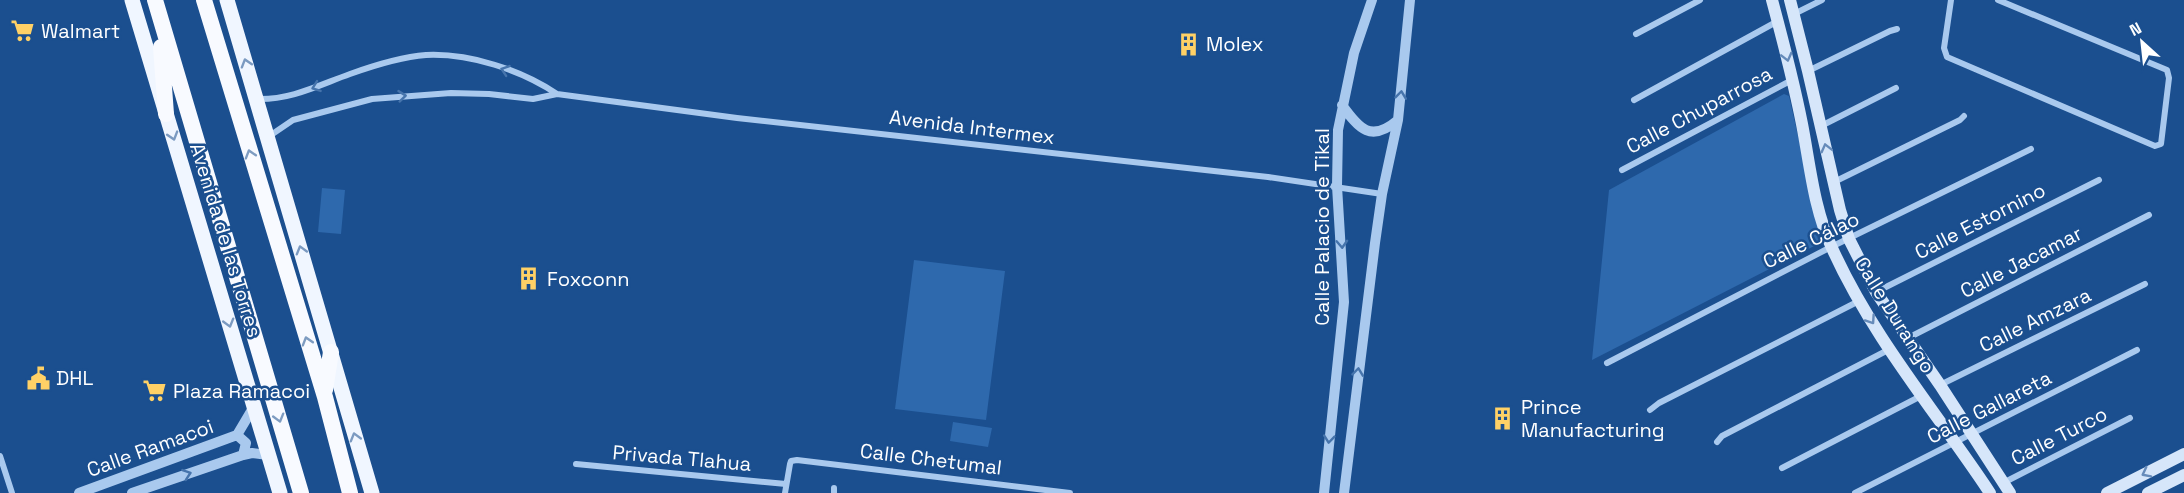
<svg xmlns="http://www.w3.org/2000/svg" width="2184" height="493" font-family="'Space Grotesk',sans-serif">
	<rect width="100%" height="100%" fill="#1b4f8f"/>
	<!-- green -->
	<path fill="#2e69ad" d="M1784 94 1789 96 1822 242 1592 360 1609 190Z
		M322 188 345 190 341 234 318 232Z
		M914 260 1005 271 986 420 895 409Z
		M953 422 992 428 988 447 950 441Z"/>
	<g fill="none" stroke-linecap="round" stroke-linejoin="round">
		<!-- minor -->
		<path stroke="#a9c9ee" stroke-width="6" d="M1951 0 1944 48 1947 57 2155 146 2161 144 2169 78 2167 70 1998 0
			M1794 14 1822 0
			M1636 34 1700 0
			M1808 71 1890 31 1897 29
			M257 99C291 100 319 85 350 74 375 65 400 57 426 55 470 53 521 70 557 94
			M1634 100 1778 21
			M1821 126 1896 88
			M268 137 293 120 372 99 451 93 489 94 533 99 557 94 737 118 1268 177 1382 194
			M1622 170 1792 80
			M1834 182 1960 120 1964 116
			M1876 292 2099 180
			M1908 338 2149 215
			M1607 363 1831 247 2031 149
			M1940 385 2145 284
			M1650 410 1659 403 1859 301
			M1717 442 1722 436 1890 349
			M0 456 12 493
			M576 464 786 484
			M1782 468 1921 396
			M2003 483 2130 418
			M785 493 790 464 791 461 797 460 1070 493
			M834 493V488
			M1855 493 2137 350"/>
		<!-- tertiary -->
		<path stroke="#a9c9ee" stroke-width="10" d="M1342 105C1359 129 1371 143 1398 120
			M237 435 246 443 243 455
			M79 493 237 435 253 408
			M132 493 243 455 252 453 268 455
			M1324 493 1344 302 1337 186 1338 130 1354 53 1372 0
			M1344 493 1375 243 1382 194 1398 120 1410 0"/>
		<!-- secondary -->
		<path stroke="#d6e6fa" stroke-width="12" d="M1772 0C1783 41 1794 83 1802 124 1810 165 1814 210 1832 248 1872 337 1937 413 1990 493
			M1790 0 1808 71 1840 210 1849 239 1876 292 1940 385 2010 493
			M2107 493 2184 454
			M2148 493 2184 475"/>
		<!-- primary -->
		<path stroke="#f0f6ff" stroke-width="15" d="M132 0 280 493
			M227 0 372 493"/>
		<!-- trunk -->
		<path stroke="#f8faff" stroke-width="16" d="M155 0 301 493
			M204 0 325 397 350 493
			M161 47 166 114
			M325 390 331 352"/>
	</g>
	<!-- one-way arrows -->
	<defs><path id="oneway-chevron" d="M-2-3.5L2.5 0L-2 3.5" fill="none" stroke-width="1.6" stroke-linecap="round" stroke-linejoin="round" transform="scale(1.5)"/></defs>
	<g stroke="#668bba">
		<use href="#oneway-chevron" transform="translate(1787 57) rotate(76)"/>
		<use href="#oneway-chevron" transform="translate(1826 148) rotate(-104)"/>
		<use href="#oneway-chevron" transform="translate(1871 320) rotate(56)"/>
		<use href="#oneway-chevron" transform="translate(2146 473) rotate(153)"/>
	</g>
	<g stroke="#7b9ac1">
		<use href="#oneway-chevron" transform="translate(246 63) rotate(-107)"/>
		<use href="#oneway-chevron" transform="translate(173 136) rotate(73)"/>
		<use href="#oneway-chevron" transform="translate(301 250) rotate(-106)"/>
		<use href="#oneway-chevron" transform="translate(229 323) rotate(74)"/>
		<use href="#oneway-chevron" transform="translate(355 437) rotate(-106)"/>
	</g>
	<g stroke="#4674ac">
		<use href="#oneway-chevron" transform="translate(505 70) rotate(-161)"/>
		<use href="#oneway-chevron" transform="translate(316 87) rotate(160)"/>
		<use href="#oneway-chevron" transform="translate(1401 95) rotate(-83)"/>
		<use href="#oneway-chevron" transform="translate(402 96) rotate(-6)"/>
		<use href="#oneway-chevron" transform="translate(1342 244) rotate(87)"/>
		<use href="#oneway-chevron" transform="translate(1358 372) rotate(-83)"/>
		<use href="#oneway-chevron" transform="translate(1329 439) rotate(96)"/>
		<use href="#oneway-chevron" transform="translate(187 474) rotate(-19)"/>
	</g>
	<g stroke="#7e9cc1">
		<use href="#oneway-chevron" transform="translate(250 154) rotate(-107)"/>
		<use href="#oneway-chevron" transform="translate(307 341) rotate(-107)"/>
		<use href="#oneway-chevron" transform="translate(279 418) rotate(74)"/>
	</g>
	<!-- icons -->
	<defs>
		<symbol id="supermarket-bare" viewBox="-9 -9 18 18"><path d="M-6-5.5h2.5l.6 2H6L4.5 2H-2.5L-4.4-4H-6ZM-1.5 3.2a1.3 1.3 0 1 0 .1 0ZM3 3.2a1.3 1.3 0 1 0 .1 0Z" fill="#ffd166" stroke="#1b4f8f" stroke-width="2.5" paint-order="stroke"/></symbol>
		<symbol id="building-bare" viewBox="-9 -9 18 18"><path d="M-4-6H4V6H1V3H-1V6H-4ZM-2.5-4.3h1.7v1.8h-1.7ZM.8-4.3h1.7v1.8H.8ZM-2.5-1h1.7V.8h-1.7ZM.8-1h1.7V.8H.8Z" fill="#ffd166" stroke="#1b4f8f" stroke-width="2.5" paint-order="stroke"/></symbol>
		<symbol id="civic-bare" viewBox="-9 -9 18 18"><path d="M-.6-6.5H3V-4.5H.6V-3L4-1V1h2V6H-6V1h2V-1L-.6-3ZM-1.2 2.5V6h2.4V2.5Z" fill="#ffd166" stroke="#1b4f8f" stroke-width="2.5" paint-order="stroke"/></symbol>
	</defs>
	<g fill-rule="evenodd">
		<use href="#supermarket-bare" x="6" y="14" width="33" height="33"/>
		<use href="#building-bare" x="1172" y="28" width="33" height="33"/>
		<use href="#building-bare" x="512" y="262" width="33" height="33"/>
		<use href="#civic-bare" x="22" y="362" width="33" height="33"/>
		<use href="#supermarket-bare" x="138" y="374" width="33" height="33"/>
		<use href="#building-bare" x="1486" y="402" width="33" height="33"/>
	</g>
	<g text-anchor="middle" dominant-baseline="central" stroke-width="5" stroke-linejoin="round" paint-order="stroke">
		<!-- poi labels -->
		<g font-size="20" fill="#fff" stroke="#1b4f8f" text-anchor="start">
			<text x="41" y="31">Walmart</text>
			<text x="1206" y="44">Molex</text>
			<text x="547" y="279">Foxconn</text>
			<text x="56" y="378">DHL</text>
			<text x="173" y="391">Plaza Ramacoi</text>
			<text x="1521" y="407">Prince<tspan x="1521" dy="23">Manufacturing</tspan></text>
		</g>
		<!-- street labels -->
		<g font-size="20" fill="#fff" stroke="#1b4f8f">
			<text transform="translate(1699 110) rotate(-28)">Calle Chuparrosa</text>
			<text transform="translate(972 127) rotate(7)">Avenida Intermex</text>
			<text transform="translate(1980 221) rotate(-27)">Calle Estornino</text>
			<text transform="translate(1322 227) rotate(-90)">Calle Palacio de Tikal</text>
			<text transform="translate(226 240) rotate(73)">Avenida de las Torres</text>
			<text transform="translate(1811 240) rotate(-26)">Calle Cálao</text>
			<text transform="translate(2021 262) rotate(-27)">Calle Jacamar</text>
			<text transform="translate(1895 315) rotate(58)">Calle Durango</text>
			<text transform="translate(2035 320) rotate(-26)">Calle Amzara</text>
			<text transform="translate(1989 407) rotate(-27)">Calle Gallareta</text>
			<text transform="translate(2059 436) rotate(-27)">Calle Turco</text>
			<text transform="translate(150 448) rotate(-20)">Calle Ramacoi</text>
			<text transform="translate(682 458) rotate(5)">Privada Tlahua</text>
			<text transform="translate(931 459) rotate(7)">Calle Chetumal</text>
		</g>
	</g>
	<!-- north arrow -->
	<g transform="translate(2142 42) rotate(333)" stroke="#1b4f8f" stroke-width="4.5" paint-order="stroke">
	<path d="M0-4.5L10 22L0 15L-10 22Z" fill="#ffffff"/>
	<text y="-9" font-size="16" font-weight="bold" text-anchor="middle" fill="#ffffff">N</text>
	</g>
</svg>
